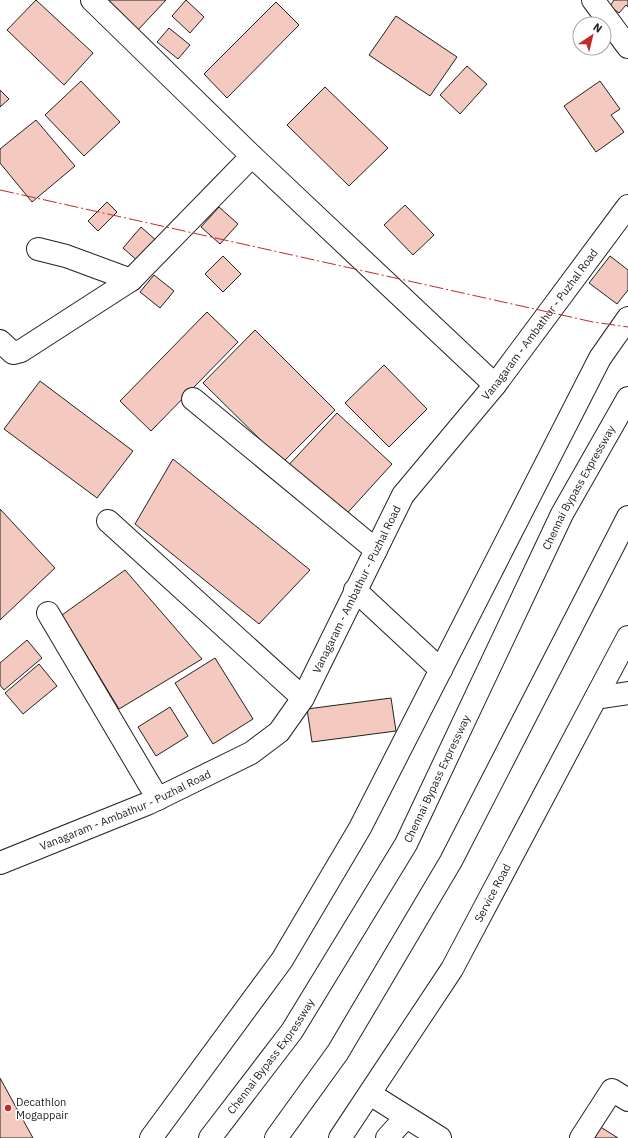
<svg xmlns="http://www.w3.org/2000/svg" width="628" height="1138" font-family="'IBM Plex Sans',sans-serif">
	<rect width="100%" height="100%" fill="#fff"/>
	<!-- building -->
	<path fill="#f3c9c0" stroke="#222" d="M36 0 93 53 64 85 7 30Z
		M106 0H166L138 30Z
		M186 0 204 17 190 33 172 16Z
		M614 0H628V7L626 5 619 13 610 6Z
		M276 2 299 25 227 98 204 74Z
		M396 16 457 57 430 96 369 55Z
		M169 28 190 45 178 59 157 42Z
		M467 66 487 84 460 114 440 95Z
		M81 81 120 122 84 156 45 115Z
		M600 81 620 109 611 115 624 132 596 152 564 106Z
		M325 87 388 148 349 186 287 125Z
		M0 90 9 99 0 107Z
		M36 120 75 166 32 202 0 163V149Z
		M107 202 117 212 98 231 88 221Z
		M405 205 434 235 413 255 384 225Z
		M219 207 238 224 220 244 201 227Z
		M141 227 158 242 140 263 123 248Z
		M223 256 241 274 223 292 205 274Z
		M610 256 628 270V290L617 304 589 283Z
		M154 275 174 291 160 308 140 292Z
		M207 312 238 342 151 431 120 401Z
		M255 330 335 410 283 462 203 383Z
		M384 365 427 409 389 447 345 403Z
		M40 381 133 451 97 498 4 429Z
		M337 413 392 464 341 520 285 469Z
		M173 459 310 570 259 624 135 524Z
		M0 509 55 568 0 620Z
		M125 570 202 659 119 709 62 615Z
		M27 640 42 658 4 690 0 685V663Z
		M215 658 253 719 213 744 175 683Z
		M39 664 57 686 23 714 5 693Z
		M391 698 396 731 312 742 307 709Z
		M170 707 188 736 156 756 138 727Z
		M0 1078 33 1138H0Z
		M599 1126 618 1138H592Z"/>
	<g fill="none" stroke-linecap="round" stroke-linejoin="round">
		<defs>
			<g id="minor">
				<path d="M92 0 252 156 495 385"/>
				<path d="M593 0 628 47"/>
				<path d="M38 249 66 256 131 280"/>
				<path d="M0 341 13 353 21 351 131 280 252 156"/>
				<path d="M193 399 376 550"/>
				<path d="M108 521 303 698"/>
				<path d="M355 590 441 670"/>
				<path d="M48 613 158 799"/>
				<path d="M596 698 628 693"/>
				<path d="M370 1094 440 1138"/>
				<path d="M151 1138 282 960 360 828 600 358 628 318"/>
				<path id="s1" d="M340 1138 452 969 628 637"/>
				<path d="M387 1138 406 1117"/>
				<path d="M581 1138 612 1090 628 1100"/>
			</g>
			<g id="major">
				<path id="s2" d="M0 863 149 803 251 753 279 732 303 698 403 495 495 385 628 206"/>
			</g>
			<g id="highway">
				<path d="M152 1138 153 1136"/>
				<path id="s3" d="M210 1138 292 1031 406 844 562 514 628 398"/>
				<path d="M276 1138 338 1052 451 861 628 517"/>
			</g>
		</defs>
		<!-- minor casing -->
		<use href="#minor" stroke="#222" stroke-width="24"/>
		<!-- major casing -->
		<use href="#major" stroke="#222" stroke-width="24"/>
		<!-- highway casing -->
		<use href="#highway" stroke="#222" stroke-width="24"/>
		<!-- minor -->
		<use href="#minor" stroke="#fff" stroke-width="22"/>
		<!-- major -->
		<use href="#major" stroke="#fff" stroke-width="22"/>
		<!-- highway -->
		<use href="#highway" stroke="#fff" stroke-width="22"/>
		<!-- power -->
		<path stroke="#c62828" stroke-width="1" stroke-dasharray="14 3 2 3" stroke-linecap="butt" d="M0 190 593 322 628 327"/>
	</g>
	<!-- markers -->
	<circle fill="#c62828" stroke="#fff" stroke-width="1.5" cx="8" cy="1108" r="4"/>
	<g text-anchor="middle" dominant-baseline="central" stroke-width="3" stroke-linejoin="round" paint-order="stroke">
		<!-- street labels -->
		<g font-size="11" fill="#222" stroke="#fff">
			<text stroke="none"><textPath href="#s2" startOffset="796">Vanagaram - Ambathur - Puzhal Road</textPath></text>
			<text stroke="none"><textPath href="#s3" startOffset="750">Chennai Bypass Expressway</textPath></text>
			<text stroke="none"><textPath href="#s2" startOffset="472">Vanagaram - Ambathur - Puzhal Road</textPath></text>
			<text stroke="none"><textPath href="#s3" startOffset="426">Chennai Bypass Expressway</textPath></text>
			<text stroke="none"><textPath href="#s2" startOffset="136">Vanagaram - Ambathur - Puzhal Road</textPath></text>
			<text stroke="none"><textPath href="#s1" startOffset="289">Service Road</textPath></text>
			<text stroke="none"><textPath href="#s3" startOffset="102">Chennai Bypass Expressway</textPath></text>
		</g>
		<!-- poi labels -->
		<g font-size="11" fill="#222" stroke="#fff" text-anchor="start">
			<text x="16" y="1102">Decathlon<tspan x="16" dy="13">Mogappair</tspan></text>
		</g>
	</g>
	<!-- north arrow -->
	<g transform="translate(592 36) rotate(35)"><circle r="19" fill="#ffffff" stroke="#a7a7a7"/>
	<path d="M0-3L7 15L0 10L-7 15Z" fill="#c62828"/>
	<text y="-6" font-size="11" font-weight="bold" text-anchor="middle" fill="#222222">N</text>
	</g>
</svg>
